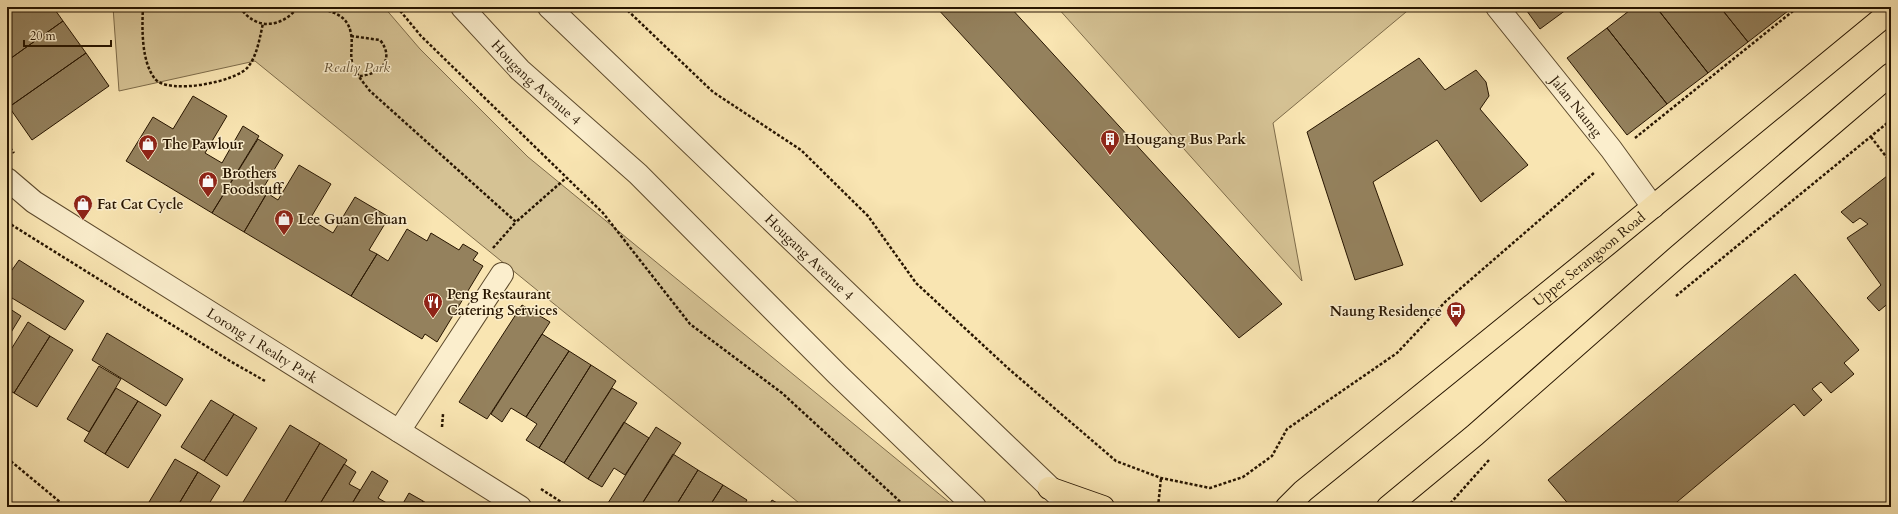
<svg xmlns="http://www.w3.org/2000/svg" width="1898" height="514" font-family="Cardo,serif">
	<rect width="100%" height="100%" fill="#f9e5b2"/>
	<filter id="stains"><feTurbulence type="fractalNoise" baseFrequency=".005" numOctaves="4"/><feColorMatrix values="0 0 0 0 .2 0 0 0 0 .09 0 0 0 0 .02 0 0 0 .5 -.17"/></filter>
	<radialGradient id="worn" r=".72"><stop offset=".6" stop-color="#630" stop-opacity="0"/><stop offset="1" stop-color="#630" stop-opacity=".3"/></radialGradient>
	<!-- green -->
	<path fill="#d5c294" stroke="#7e6c4a" d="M113 7H384L420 49 528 157 955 507H804L255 61 119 91Z
		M1057 7H1412L1273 123 1302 281Z"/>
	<!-- building -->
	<path fill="#94815d" stroke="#271500" d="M7 7H15L7 13Z
		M15 7H53L63 21 7 61V13Z
		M936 7H1010L1282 304 1239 338Z
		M1524 7H1570L1540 29Z
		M1634 7H1656L1708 73 1667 104 1607 28Z
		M1656 7H1720L1748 42 1708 73Z
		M1720 7H1785L1788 11 1748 42Z
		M1785 7H1793L1788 11Z
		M63 21 86 53 9 107 7 104V61Z
		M1607 28 1667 104 1627 135 1567 58Z
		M86 53 109 86 32 140 9 107Z
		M1419 58 1445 90 1476 70 1486 82 1489 96 1480 109 1528 165 1481 202 1437 140 1373 182 1403 265 1355 280 1307 132Z
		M193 96 227 116 205 153 222 163 243 126 259 136 212 213 126 161 153 117 173 129Z
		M258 139 283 155 262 190 267 193 244 232 212 213Z
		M299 165 331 184 310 219 333 233 355 197 389 217 369 250 377 254 351 296 244 232 267 193 278 200Z
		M1887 176 1891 179V301L1879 311 1867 298 1881 285 1847 238 1868 224 1860 218 1853 223 1841 212Z
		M407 229 427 241 431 233 459 250 463 244 478 253 473 260 483 266 437 342 425 334 422 339 351 296 377 254 388 261Z
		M19 260 84 301 65 330 7 295V277Z
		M1795 274 1859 350 1844 363 1854 374 1831 393 1821 382 1812 389 1822 400 1804 416 1794 404 1671 507H1571L1548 480Z
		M522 305 550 322 487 419 459 402Z
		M7 307 21 316 7 339Z
		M28 322 50 336 14 393 7 389V356Z
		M107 333 183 379 166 406 92 360Z
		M542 334 569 351 526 417 511 408 502 422 491 414Z
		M50 336 73 350 37 407 14 393Z
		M569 351 591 365 539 448 526 440 537 424 526 417Z
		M591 365 616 381 564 463 539 448Z
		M99 366 121 379 89 432 67 419Z
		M116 388 138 401 105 454 84 441Z
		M612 388 637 403 588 479 564 463Z
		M211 400 234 414 204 461 181 447Z
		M138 401 161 415 128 468 105 454Z
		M234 414 257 428 227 476 204 461Z
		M624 422 649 438 625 475 614 468 602 487 588 479Z
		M290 425 320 443 282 507H240Z
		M656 427 681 443 640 507H614L608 503Z
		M320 443 347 460 318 507H282Z
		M673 454 698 470 675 507H667L661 503 659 507H640Z
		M175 459 198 472 177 507H146Z
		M344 464 356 472 349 484 360 490 350 507H318Z
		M698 470 723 485 709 507H675Z
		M372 471 388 481 378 498 385 502 383 507H350Z
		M198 472 220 486 207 507H177Z
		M723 485 747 500 743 507H709Z
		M409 493 423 501 419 507H401Z
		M772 500 784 507H768Z
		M423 501 433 507H419Z
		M385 502 393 507H383Z"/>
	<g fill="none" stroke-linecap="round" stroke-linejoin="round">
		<defs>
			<g id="minor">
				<path id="s1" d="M462 7 520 70 638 174 838 375 975 507"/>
				<path id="s2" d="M549 7 1064 501"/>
				<path id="s3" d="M1497 7 1611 149 1653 207"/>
				<path id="s4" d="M7 179 34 202 520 507"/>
				<path d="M399 431 502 274"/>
			</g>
			<g id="major">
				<path d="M1049 488 1103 507"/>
				<path id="s5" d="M1287 507 1303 491 1604 247 1891 11"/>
				<path d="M1388 507 1475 435 1677 257 1891 74"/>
			</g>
		</defs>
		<!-- minor casing -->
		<use href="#minor" stroke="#5c492c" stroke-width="24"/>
		<!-- major casing -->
		<use href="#major" stroke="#271500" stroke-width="24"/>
		<!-- path -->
		<path stroke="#271500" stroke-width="2.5" stroke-dasharray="3 2" stroke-linecap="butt" d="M143 7C142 28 141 61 155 79 169 95 236 82 248 67 257 56 260 37 263 23
			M240 7C255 31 282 28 298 7
			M397 7 421 36 603 213 690 324 782 393 906 507
			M624 7 713 92 801 150 868 216 916 283 1010 370 1116 461 1161 478 1210 488 1243 477 1272 456 1287 429 1397 353 1446 301 1595 172
			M298 8C318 9 347 8 351 34 353 43 350 53 352 62 355 73 363 82 370 91L516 222 566 178
			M351 36 380 40C396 60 379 75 359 76
			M1871 137 1891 163
			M1635 138 1798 7
			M7 144 14 153
			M7 222 230 361 265 381
			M493 248 516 222
			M1676 296 1891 120
			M442 427 443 414
			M7 458 66 507
			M541 489 569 507
			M1158 507 1161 478
			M1447 507 1489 460"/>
		<!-- minor -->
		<use href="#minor" stroke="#fbeecd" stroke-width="22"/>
		<!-- major -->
		<use href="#major" stroke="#f9e5b2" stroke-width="22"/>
	</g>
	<!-- icons -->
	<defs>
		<symbol id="building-pin" viewBox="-11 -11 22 30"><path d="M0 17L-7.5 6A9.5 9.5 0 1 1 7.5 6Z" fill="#8f2418" stroke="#fbeecd"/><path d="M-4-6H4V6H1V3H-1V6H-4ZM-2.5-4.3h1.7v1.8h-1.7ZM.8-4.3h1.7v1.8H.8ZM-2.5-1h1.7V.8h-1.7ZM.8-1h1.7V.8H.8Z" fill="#fff"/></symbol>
		<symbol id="shop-pin" viewBox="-11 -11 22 30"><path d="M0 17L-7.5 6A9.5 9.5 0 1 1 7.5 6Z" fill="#8f2418" stroke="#fbeecd"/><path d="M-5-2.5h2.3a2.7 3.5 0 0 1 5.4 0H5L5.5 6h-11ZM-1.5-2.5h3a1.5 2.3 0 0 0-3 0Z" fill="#fff"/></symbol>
		<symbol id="restaurant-pin" viewBox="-11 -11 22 30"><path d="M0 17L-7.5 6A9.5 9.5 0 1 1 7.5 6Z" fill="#8f2418" stroke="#fbeecd"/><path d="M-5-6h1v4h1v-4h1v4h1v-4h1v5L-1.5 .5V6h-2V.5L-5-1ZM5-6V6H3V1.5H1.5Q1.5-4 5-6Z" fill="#fff"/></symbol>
		<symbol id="bus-pin" viewBox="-11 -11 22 30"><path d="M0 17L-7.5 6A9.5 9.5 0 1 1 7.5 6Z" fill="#8f2418" stroke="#fbeecd"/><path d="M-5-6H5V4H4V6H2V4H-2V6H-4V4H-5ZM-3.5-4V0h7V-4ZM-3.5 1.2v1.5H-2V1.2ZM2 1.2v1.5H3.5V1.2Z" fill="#fff"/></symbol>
	</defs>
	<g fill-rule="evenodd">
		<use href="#building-pin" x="1099" y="128" width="22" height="30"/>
		<use href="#shop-pin" x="137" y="133" width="22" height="30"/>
		<use href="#shop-pin" x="197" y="170" width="22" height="30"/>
		<use href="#shop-pin" x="72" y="193" width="22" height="30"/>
		<use href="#shop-pin" x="273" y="208" width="22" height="30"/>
		<use href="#restaurant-pin" x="422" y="291" width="22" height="30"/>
		<use href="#bus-pin" x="1445" y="300" width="22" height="30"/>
	</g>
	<g text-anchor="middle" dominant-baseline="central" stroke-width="3" stroke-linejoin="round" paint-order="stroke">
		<!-- park labels -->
		<g font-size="14" font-style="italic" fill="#645234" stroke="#fbeecd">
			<text x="357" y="67">Realty Park</text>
		</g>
		<!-- street labels -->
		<g font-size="14" fill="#271500" stroke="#fbeecd">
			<text stroke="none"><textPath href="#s1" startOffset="106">Hougang Avenue 4</textPath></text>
			<text stroke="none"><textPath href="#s3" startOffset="127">Jalan Naung</textPath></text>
			<text stroke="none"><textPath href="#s2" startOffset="361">Hougang Avenue 4</textPath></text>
			<text stroke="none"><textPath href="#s5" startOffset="391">Upper Serangoon Road</textPath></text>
			<text stroke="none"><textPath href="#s4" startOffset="305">Lorong 1 Realty Park</textPath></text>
		</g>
		<!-- poi labels -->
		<g font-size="14" font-weight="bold" fill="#271500" stroke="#fbeecd" text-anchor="start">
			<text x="1124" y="139">Hougang Bus Park</text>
			<text x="162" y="144">The Pawlour</text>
			<text x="222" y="173">Brothers<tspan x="222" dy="16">Foodstuff</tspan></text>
			<text x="97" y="204">Fat Cat Cycle</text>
			<text x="298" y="219">Lee Guan Chuan</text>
			<text x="447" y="294">Peng Restaurant<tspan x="447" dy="16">Catering Services</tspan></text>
			<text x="1442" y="311" text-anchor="end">Naung Residence</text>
		</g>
	</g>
	<!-- margin -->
	<rect width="1898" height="514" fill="none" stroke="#f9e5b2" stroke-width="24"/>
	<rect x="8" y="8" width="1882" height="498" fill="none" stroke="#271500" stroke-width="2"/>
	<rect x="12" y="12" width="1874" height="490" fill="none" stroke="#271500"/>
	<!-- scale -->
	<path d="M24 40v6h87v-6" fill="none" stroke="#271500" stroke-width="2"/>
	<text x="30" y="40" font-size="12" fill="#271500" stroke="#fbeecd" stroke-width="3" paint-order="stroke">20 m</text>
	<rect width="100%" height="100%" filter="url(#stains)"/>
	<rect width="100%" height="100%" fill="url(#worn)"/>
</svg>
